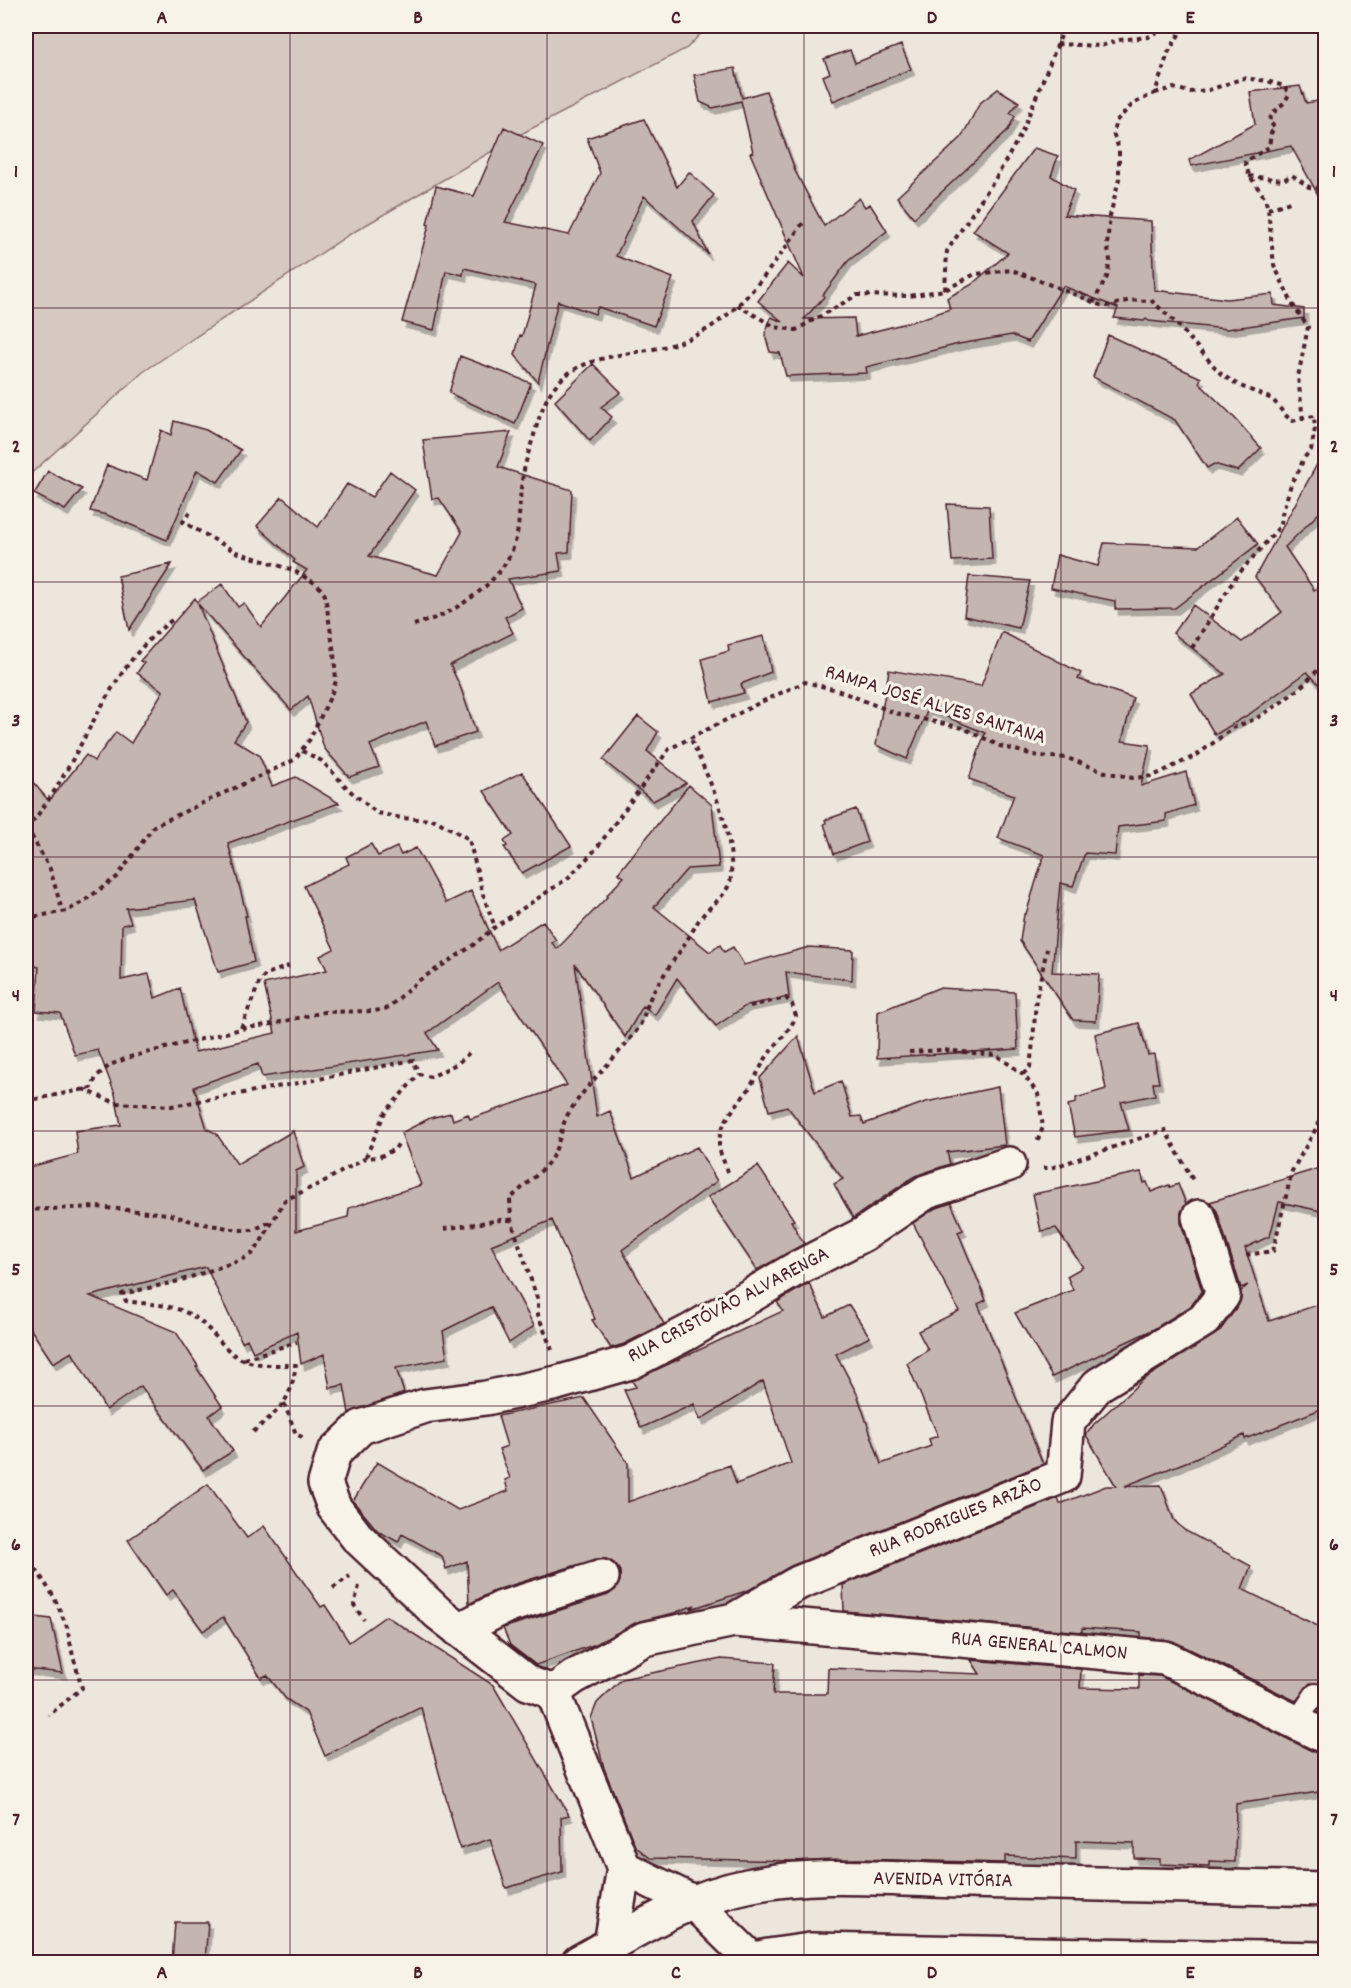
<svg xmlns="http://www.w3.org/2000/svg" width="1351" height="1988" font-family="Dekko,sans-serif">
	<defs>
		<filter id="shadow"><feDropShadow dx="3.5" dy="6" stdDeviation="0" flood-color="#0004"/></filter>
	</defs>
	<rect width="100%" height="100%" fill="#ece6dd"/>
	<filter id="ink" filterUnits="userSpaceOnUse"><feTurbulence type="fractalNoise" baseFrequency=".0167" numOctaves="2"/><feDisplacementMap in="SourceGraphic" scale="12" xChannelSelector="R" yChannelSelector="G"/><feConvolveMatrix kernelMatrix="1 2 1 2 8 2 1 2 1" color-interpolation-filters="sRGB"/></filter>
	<g filter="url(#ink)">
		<!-- green -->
		<path fill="#d5c9c2" stroke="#907476" stroke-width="1.5" d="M26 26H708L687 48 523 133 347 236 143 372 26 478Z"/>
		<!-- building -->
		<path fill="#c4b5b0" stroke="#4a1f2b" stroke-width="1.5" fill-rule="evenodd" filter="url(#shadow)" d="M901 45 911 69 833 101 823 76 830 73 824 59 850 50 855 63Z
			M735 68 742 98 766 91 794 167H793L824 226 859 198 865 207 870 204 887 231 848 261 823 295 824 297 804 319 854 318 856 336 918 320 950 309 947 298 971 285 1008 253 973 231 1034 148 1058 156 1051 176 1074 190 1064 215 1151 221 1154 290 1227 299 1273 294 1274 305 1304 309V318L1227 329 1149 321 1146 319 1144 321 1114 318 1118 308 1063 286 1028 342 1012 335 959 344 866 367 867 373 786 376 780 353 770 352 765 335 771 317 783 322 758 301 788 263 804 278 750 153 753 152 741 101 713 108 700 102 694 75Z
			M1300 86 1306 103 1318 101 1326 119V209L1291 146 1191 166 1189 160 1255 124 1250 92Z
			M998 89 1019 102 1010 113 1015 116 1008 130 914 218 897 197 961 138 980 103Z
			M644 119 677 187 689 172 714 195 693 221 708 254 644 196 616 256 673 278 654 326 598 307 595 314 558 301 538 382 515 355 520 335 522 336 536 285 464 268 463 275 446 271 434 330 402 322 429 225 427 224 436 186 474 196 504 127 543 145 505 222 569 235 600 173 587 138Z
			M1108 335 1201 378 1199 383 1232 415 1261 448 1238 471 1214 464 1207 468 1175 420 1093 377Z
			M460 356 531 383 515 424 449 393Z
			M593 364 621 392 601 407 612 417 590 441 555 401Z
			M174 421 206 430 241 450 218 482 197 470 167 540 107 515 90 511 107 465 147 480 161 430 171 435Z
			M511 432 498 467 572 490 569 552 558 553 561 571 508 579 522 608 505 617 513 633 450 665 460 686 476 732 435 746 426 721 370 745 379 767 349 777 324 748 308 696 291 710 198 604 246 722 234 740 259 755 272 786 296 777 339 803 228 843 247 916H245L254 962 218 972 195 900 126 908 131 923 122 925 121 980 149 974 155 998 180 988 195 1052 275 1033 264 984 327 970 320 956 334 949 304 886 349 864 346 857 371 844 378 856 397 847 401 855 416 848 446 903 471 891 498 950 543 921 556 940 552 943 557 949 608 896 607 895 624 877 618 873 689 785 712 805 719 867 687 869 654 907 710 952 720 945 724 952 733 947 744 965 809 947 853 950 852 980 786 972 789 997 747 1005 716 1026 677 978 655 1015 643 1006 625 1037 575 964 597 1117 610 1111 634 1177 697 1147 717 1181 622 1250 664 1324 624 1344 611 1348 592 1320 595 1319 552 1220 491 1245 534 1326 509 1343 491 1307 443 1331 447 1358 396 1368 404 1393 349 1413 344 1385 330 1388 324 1354 301 1364 297 1332 253 1352 247 1339 242 1342 206 1267 90 1296 176 1332 198 1366 196 1367 222 1406 209 1416 233 1451 203 1470 141 1386 106 1410 72 1352 53 1363 26 1322V1168L78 1154 75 1131 121 1125 115 1094 98 1050 75 1055 60 1013 36 1011 39 967 26 963V774L49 801 86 755 94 761 116 732 131 743 163 691 137 673 144 663 140 661 195 598 197 602 222 584 238 607 244 603 261 627 307 570 293 562 295 560 257 526 282 497 318 527 347 484 372 497 390 471 415 490 369 556 438 575 462 532 439 498 432 499 423 440ZM498 982 567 1085 470 1119 468 1114 453 1120 451 1113 430 1118 401 1133 421 1185 349 1208 348 1217 296 1231V1171L304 1167 293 1131 237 1164 216 1133 207 1129 194 1087 258 1064 262 1077 438 1050 427 1033Z
			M1326 448V506L1285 547 1314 590 1326 580V691L1307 672 1251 713 1215 735 1191 694 1225 674 1173 633 1193 605 1242 642 1282 612 1255 577Z
			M48 471 82 489 65 510 34 494Z
			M947 504 989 506 992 559 952 561Z
			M1237 517 1258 544 1175 608 1115 609V601L1051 588 1057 555 1098 566 1104 543 1198 547Z
			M172 564 129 630 118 576Z
			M969 576 1030 581 1019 628 964 616Z
			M1002 632 1081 673 1078 679 1133 698 1122 741 1150 745 1141 786 1186 772 1194 805 1166 814V821L1118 827 1115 855 1085 853 1073 886 1060 883 1052 972 1099 974 1096 1021 1073 1020 1020 941 1024 914H1026L1044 855 998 838 1014 795 969 779 985 733 928 709 907 759 876 745 889 670 981 686Z
			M764 636 771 672 741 684 744 693 712 702 702 659 729 651 728 645Z
			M638 716 658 732 647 751 686 783 653 801 603 760Z
			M522 772 571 846 522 873 504 847 507 846 504 841 513 835 484 791Z
			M856 809 867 842 834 854 824 824 826 823 825 820Z
			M938 988 1015 992 1018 1049 877 1058 878 1012Z
			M1139 1023 1148 1055 1154 1054 1159 1083H1153L1155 1095 1121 1102 1129 1130 1075 1137 1068 1105 1076 1103V1098L1106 1089 1095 1034Z
			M798 1036 815 1092 841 1081 852 1117 861 1116 864 1124 926 1102 998 1087 1005 1145 947 1152 950 1164 915 1176 853 1218 834 1184 843 1179 787 1106 769 1111 760 1078Z
			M758 1166 794 1220 791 1221 804 1244 757 1270 708 1197Z
			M1326 1166V1212L1279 1202 1270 1236 1245 1248 1269 1321 1326 1302V1407L1245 1439 1244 1435 1191 1460 1125 1486 1161 1485 1174 1520 1184 1530 1251 1566 1242 1589 1326 1630V1688L1321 1684 1310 1683 1296 1701 1173 1641 1141 1637V1632L1082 1628V1632L844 1611 843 1585 1058 1498 1060 1504 1106 1486H1116L1086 1435 1094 1424 1144 1379 1219 1332 1238 1306 1241 1299V1291L1248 1285 1241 1288 1217 1211 1210 1202Z
			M1141 1172 1144 1183 1147 1182 1151 1192 1169 1185 1170 1187 1178 1184 1186 1204 1181 1212V1223L1202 1291 1191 1306 1154 1329 1052 1377 1015 1313 1073 1290 1067 1276 1083 1267 1056 1228 1041 1231 1033 1194Z
			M951 1203 963 1230 958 1232 986 1300 978 1304 1043 1464 791 1566 749 1590 691 1609 695 1605 674 1613 640 1621 596 1644 536 1665 510 1645 503 1628 608 1595 616 1589 620 1581V1571L614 1563 606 1559H596L496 1590 469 1604 467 1561 446 1569 442 1556 402 1534 398 1542 378 1531 353 1501 377 1462 458 1510 508 1491 505 1480 510 1478 499 1449 507 1446 498 1416 584 1398 628 1463V1502L730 1465 736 1484 791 1463 763 1381 700 1420 694 1404 641 1428 624 1390 636 1387 632 1381 783 1311 777 1302 809 1283 825 1317 849 1305 870 1337 836 1354 857 1394 881 1464 931 1446 929 1439 938 1436 907 1363 928 1350 918 1331 959 1311 913 1223 934 1209Z
			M208 1484 247 1538 264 1526 321 1607 325 1605 349 1642 386 1616 493 1685 569 1815 561 1817 562 1872 506 1888 490 1839 460 1849 421 1707 325 1756 306 1712 286 1699 267 1675 261 1678 223 1617 203 1631 173 1590 166 1595 128 1540Z
			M26 1616 51 1619 63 1673 26 1669Z
			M721 1659 775 1663 773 1694H827L828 1668 980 1674 971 1660 1081 1669 1080 1688 1139 1689V1675L1160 1676 1318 1754 1326 1755V1791L1236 1804 1235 1862 1209 1861V1866L1160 1864V1859L1134 1858V1843L1076 1841V1859L1005 1856V1863L858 1859 795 1861 650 1858 635 1846 604 1768 591 1718 597 1703 622 1679Z
			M175 1922H208L205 1962H172Z"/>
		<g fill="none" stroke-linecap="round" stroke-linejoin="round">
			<defs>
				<path id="service" d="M1297 1721 1315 1694"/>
				<path id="minor" d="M734 1620 1165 1658 1326 1737
					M459 1630 502 1608 602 1577
					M553 1692 574 1677 644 1639 734 1620 798 1583 1063 1476 1068 1422 1098 1385 1204 1320 1223 1295 1199 1217
					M624 1868 693 1902 752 1960
					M611 1944 624 1868 553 1692 528 1683 438 1613 357 1537 334 1507 325 1483 334 1453 361 1427 425 1406 486 1398 557 1383 631 1362 689 1332 794 1270 864 1234 926 1192 1009 1164"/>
				<path id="primary" d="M579 1962C634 1932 683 1899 747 1886 819 1871 895 1880 968 1881 1087 1884 1206 1886 1326 1889
					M742 1962 768 1956 810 1950 1326 1959"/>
			</defs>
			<!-- service casing -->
			<use href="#service" stroke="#4a1f2b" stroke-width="24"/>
			<!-- minor casing -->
			<use href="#minor" stroke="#4a1f2b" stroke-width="38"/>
			<!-- primary casing -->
			<use href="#primary" stroke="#4a1f2b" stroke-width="38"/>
			<!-- path -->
			<path stroke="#4a1f2b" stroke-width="4" stroke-dasharray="4.5 4.5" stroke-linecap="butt" d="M1057 44 1101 46 1119 40 1148 37 1166 26
				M1155 93 1173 88 1190 92 1209 90 1244 78 1267 81 1284 86 1289 94C1283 108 1275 107 1269 121L1275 128 1271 133 1269 147 1245 162 1249 175 1265 198 1268 209 1274 265 1293 305 1308 327 1298 377 1303 420
				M1249 176 1283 180 1292 175 1309 187 1326 189
				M1268 209 1290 202
				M945 290 947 251 997 176 1021 134 1065 26
				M1093 303 1107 277 1110 260 1107 245 1110 216 1119 179V149L1113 133 1116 121 1133 104 1155 93 1168 53 1184 26
				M737 305 775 327 796 330 857 295 909 296 945 290 975 274 1012 270 1089 300C1105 310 1111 305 1127 301 1135 300 1144 301 1152 301L1175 322 1221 374 1238 385 1272 399C1279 406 1283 414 1292 421L1326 413
				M414 625C426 621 440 617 452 610 478 595 506 573 515 542 520 526 519 506 521 488 523 470 528 453 534 435 539 418 544 400 555 386 583 351 640 356 677 343 736 324 769 270 803 223
				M1192 648 1235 578 1281 525 1282 514 1292 481 1300 469 1303 459 1311 450 1315 429 1314 417
				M302 751 322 761 349 790 377 813 401 818 435 820 469 839 483 895 495 927
				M27 828 50 869 62 910
				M26 829C82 767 104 666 175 618
				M26 918 67 911 84 901 117 877 154 826 294 760 310 739 331 695 336 681 334 653 325 595 318 585 293 570 236 552 183 522 191 511
				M241 1028 260 981 266 974 289 966
				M909 1052 942 1050 996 1055 1023 1074 1038 1094 1043 1127 1036 1145
				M1023 1074 1030 1067 1033 1042 1036 999 1047 949
				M83 1089 116 1103 172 1106 304 1082 413 1060 419 1074
				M26 1101 91 1088 97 1076 110 1065 130 1057 241 1029 272 1024 324 1012 375 1011 388 1008 418 981 472 946 495 927 568 878 596 849 669 749 761 702 805 682 837 690 895 713 963 728 1000 746 1038 756 1067 758 1105 772 1133 778 1153 776 1197 755 1233 728 1257 718 1279 704 1300 688 1326 662
				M366 1157 384 1114 419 1074 431 1077 458 1063 469 1053
				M1043 1168H1051L1165 1130 1194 1182
				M728 1172C725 1163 720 1155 719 1146 719 1122 736 1107 749 1089 754 1081 757 1073 762 1065 771 1047 788 1035 796 1016L792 1004 786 998 746 1007
				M26 1210 97 1207 168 1214 198 1223 239 1230H253L272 1221
				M444 1229 500 1220H511
				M1246 1255 1273 1251 1292 1171 1326 1111
				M552 1350 538 1315V1301L511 1220 510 1199C522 1187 544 1171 552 1157 561 1142 561 1123 570 1111 589 1081 616 1058 637 1030 643 1023 647 1003 653 992 667 969 684 947 697 923 706 907 730 896 731 876 734 828 709 780 690 737
				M244 1359 297 1342
				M284 1403 296 1434 304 1438
				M253 1432C281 1408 290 1403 296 1365 276 1365 249 1367 233 1354 216 1340 206 1321 185 1312 168 1304 145 1304 126 1301L122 1294 179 1281 241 1260 253 1253 259 1245 285 1200 321 1183 366 1158 379 1157 395 1149 400 1141
				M26 1554 54 1597 67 1627 73 1656 82 1688 49 1715
				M359 1586 354 1605 364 1620
				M333 1588 350 1576"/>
			<!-- service -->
			<use href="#service" stroke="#f7f3e8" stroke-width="20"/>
			<!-- minor -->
			<use href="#minor" stroke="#f7f3e8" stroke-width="33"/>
			<!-- primary -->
			<use href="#primary" stroke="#f7f3e8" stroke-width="33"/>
		</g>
	</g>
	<!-- grid -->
	<path fill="none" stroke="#4a1f2b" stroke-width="1.5" stroke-opacity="0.55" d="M290 26V1962M547 26V1962M804 26V1962M1061 26V1962M26 308H1326M26 582H1326M26 857H1326M26 1131H1326M26 1406H1326M26 1680H1326"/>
	<g text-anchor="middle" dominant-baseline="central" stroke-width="6" stroke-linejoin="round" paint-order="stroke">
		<!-- street labels -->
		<g font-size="21" fill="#4a1f2b" stroke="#f7f3e8">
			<text transform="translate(935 706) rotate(17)">RAMPA JOSÉ ALVES SANTANA</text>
			<text transform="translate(729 1306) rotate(-28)">RUA CRISTÓVÃO ALVARENGA</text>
			<text transform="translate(956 1519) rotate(-22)">RUA RODRIGUES ARZÃO</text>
			<text transform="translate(1039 1647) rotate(5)">RUA GENERAL CALMON</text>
			<text transform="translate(943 1881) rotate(1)">AVENIDA VITÓRIA</text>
		</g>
	</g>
	<!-- margin -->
	<rect width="1351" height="1988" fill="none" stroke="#f7f3e8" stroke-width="66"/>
	<rect x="33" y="33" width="1285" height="1922" fill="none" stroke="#4a1f2b" stroke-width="2"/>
	<g font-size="20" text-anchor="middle" font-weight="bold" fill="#4a1f2b">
		<text x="162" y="23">A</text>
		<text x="418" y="23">B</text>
		<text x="676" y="23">C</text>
		<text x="932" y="23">D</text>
		<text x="1190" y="23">E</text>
		<text x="16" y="177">1</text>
		<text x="1334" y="177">1</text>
		<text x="16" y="452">2</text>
		<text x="1334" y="452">2</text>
		<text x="16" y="726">3</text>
		<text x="1334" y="726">3</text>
		<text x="16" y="1001">4</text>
		<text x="1334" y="1001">4</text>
		<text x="16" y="1275">5</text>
		<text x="1334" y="1275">5</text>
		<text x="16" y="1550">6</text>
		<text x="1334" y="1550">6</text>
		<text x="16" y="1825">7</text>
		<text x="1334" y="1825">7</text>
		<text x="162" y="1978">A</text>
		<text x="418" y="1978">B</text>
		<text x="676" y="1978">C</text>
		<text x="932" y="1978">D</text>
		<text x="1190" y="1978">E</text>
	</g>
</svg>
